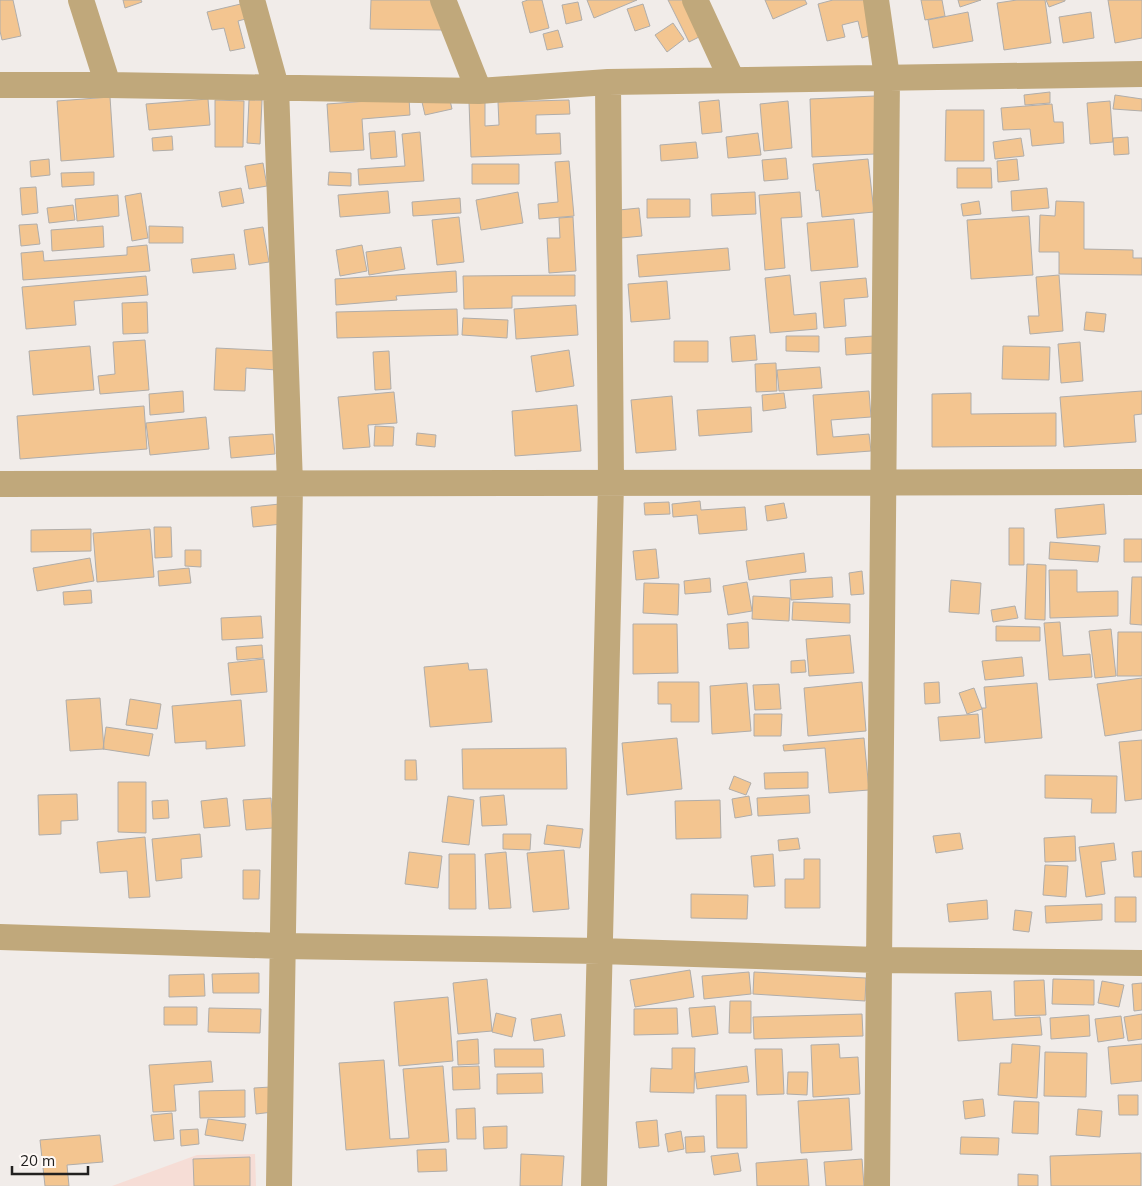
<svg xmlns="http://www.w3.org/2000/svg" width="1142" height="1186" font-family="Mulish,sans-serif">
	<rect width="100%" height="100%" fill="#f1ece9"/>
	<!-- medical -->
	<path fill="#f6ddd6" d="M255 1154 256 1186H112L197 1155Z"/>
	<!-- building -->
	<path fill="#f3c590" stroke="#b0adaa" d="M0 0H13L21 36 2 40 0 31Z
		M123 0H141L142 2 125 8Z
		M371 0H442V30L370 29Z
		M528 0H542L549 28 530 33 522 2Z
		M587 0H637L594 18Z
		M668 0H685L703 35 689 42Z
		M765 0H805L807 4 773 19Z
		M833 0H869L878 33 862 38 858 21 842 25 845 37 827 41 818 4Z
		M921 0H942L945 16 925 20Z
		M958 0H981L960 7Z
		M1017 0H1045L1051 43 1004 50 997 3Z
		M1046 0H1065V1L1049 7Z
		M1108 0H1142V38L1115 43Z
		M249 2 253 17 238 21 245 48 230 51 224 28 212 30 207 12Z
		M578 2 582 20 566 24 562 5Z
		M643 4 650 26 635 31 627 9Z
		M968 12 973 41 933 48 928 20Z
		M1091 12 1094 38 1063 43 1059 17Z
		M673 23 684 39 667 52 655 35Z
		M558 30 563 47 547 50 543 34Z
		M1050 92V103L1025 105 1024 95Z
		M1115 95 1142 99V111L1113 109Z
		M449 96 452 109 425 115 422 102Z
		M875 96V154L812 157 810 99Z
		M110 97 114 157 61 161 57 101Z
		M409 98 410 115 362 119 364 150 330 152 327 104Z
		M208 99 210 125 149 130 146 104Z
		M215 100 244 101 243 147H215Z
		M249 100H262L260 144 247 143Z
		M569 100 570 114 536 115V134L560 133 561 154 471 157 469 102 485 101V126L499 125 498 102Z
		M719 100 722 132 702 134 699 102Z
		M788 101 792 148 764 151 760 104Z
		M1110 101 1113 142 1090 144 1087 103Z
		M1052 104 1054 122H1063L1064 143 1032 146 1030 129 1003 130 1001 108Z
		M946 110H984V161H945Z
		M395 131 397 157 371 159 369 133Z
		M420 132 424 181 359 185 358 169 405 166 402 134Z
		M758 133 761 155 728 158 726 137Z
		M172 136 173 150 153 151 152 138Z
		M1128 137 1129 154 1114 155 1113 138Z
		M1021 138 1024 156 995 159 993 142Z
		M696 142 698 158 661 161 660 145Z
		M786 158 788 179 764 181 762 160Z
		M49 159 50 175 31 177 30 161Z
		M868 159 874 212 822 217 819 190 816 191 813 164Z
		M1017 159 1019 180 998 182 997 161Z
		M569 161 574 216 539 219 538 204 558 202 555 162Z
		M263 163 267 186 249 189 245 166Z
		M472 164H519V184H472Z
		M957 168H991L992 188H957Z
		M94 172V185L62 187 61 173Z
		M329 172 351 173V186L328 185Z
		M36 187 38 213 22 215 20 188Z
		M241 188 244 203 222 207 219 192Z
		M1047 188 1049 208 1012 211 1011 191Z
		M388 191 390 213 340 217 338 195Z
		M518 192 523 223 481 230 476 200Z
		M755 192 756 214 712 216 711 194Z
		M800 192 802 217 781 218 785 268 765 270 759 195Z
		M141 193 148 238 132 241 125 196Z
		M118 195 119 216 77 221 75 199Z
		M460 198 461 213 413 216 412 202Z
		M647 199H690V217L647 218Z
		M979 201 981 214 963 216 961 204Z
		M1056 201 1084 202V249L1133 250V258H1142V275L1059 274V252H1039L1040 215 1055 216Z
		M73 205 75 220 49 223 47 208Z
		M639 208 642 236 621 238 619 210Z
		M1029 216 1033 275 971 279 967 220Z
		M459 217 464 262 437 265 432 220Z
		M573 217 576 271 549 273 547 238H560L559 218Z
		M854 219 858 267 811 271 807 223Z
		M37 224 40 244 21 246 19 225Z
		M103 226 104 247 52 251 51 230Z
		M149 226 183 227V243H149Z
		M263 227 269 262 249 265 244 230Z
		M147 245 150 271 23 280 21 253 43 251 44 261 127 255V247Z
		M362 245 367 271 340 276 336 250Z
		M401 247 405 269 369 275 366 252Z
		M728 248 730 270 639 277 637 255Z
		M234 254 236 269 193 273 191 259Z
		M456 271 457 292 396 296 397 300 336 305 335 279Z
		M575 275V296H512V308L464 309 463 276Z
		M790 275 794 315 816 313 817 329 770 333 765 278Z
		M1059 275 1063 331 1030 334 1028 316H1039L1036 277Z
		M146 276 148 295 74 301 76 325 26 329 22 287Z
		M866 278 868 297 844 299 846 326 824 328 820 282Z
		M667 281 670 319 631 322 628 284Z
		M147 302 148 333 123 334 122 303Z
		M576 305 578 335 516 339 514 309Z
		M457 309 458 335 337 338 336 312Z
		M1086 312 1106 314 1104 332 1084 330Z
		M463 318 508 320 507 338 462 335Z
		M755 335 757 360 732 362 730 337Z
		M786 336H819V352L786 351Z
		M874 336 875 353 846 355 845 338Z
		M145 340 149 390 100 394 98 376 115 374 113 342Z
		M674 341H708V362H674Z
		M1080 342 1083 381 1061 383 1058 344Z
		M90 346 94 390 33 395 29 351Z
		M1003 346 1050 347 1049 380 1002 379Z
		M216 348 278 351 277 370 246 368 245 391 214 390Z
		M569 350 574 386 536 392 531 356Z
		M389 351 391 389 375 390 373 352Z
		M776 363 777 391 756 392 755 364Z
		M820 367 822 388 779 391 777 370Z
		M183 391 184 412 150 415 149 394Z
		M869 391 871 417 831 420 833 437 869 434 871 451 817 455 813 395Z
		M1142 391V414L1134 415 1136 442 1064 447 1060 397Z
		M394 392 397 423 368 425 370 447 343 449 338 397Z
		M784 393 786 408 763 411 762 395Z
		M971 393V414L1056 413V446L932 447V394Z
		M672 396 676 450 636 453 631 400Z
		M577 405 581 451 515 456 512 411Z
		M144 406 147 449 20 459 17 416Z
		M751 407 752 432 699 436 697 410Z
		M206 417 209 449 150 455 146 423Z
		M375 426 394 427 393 446H374Z
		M417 433 436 435 435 447 416 445Z
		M273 434 275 454 231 458 229 437Z
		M700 501 701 510 745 507 747 530 699 534 697 515 673 517 672 504Z
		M669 502 670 514 645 515 644 503Z
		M784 503 787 518 767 521 765 506Z
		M280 504 282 524 253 527 251 507Z
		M1104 504 1106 534 1057 538 1055 509Z
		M154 527H171L172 557 155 558Z
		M1009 528H1024V565H1009Z
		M91 529V551L31 552V530Z
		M150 529 154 577 97 582 93 533Z
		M1124 539H1142V562H1124Z
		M1050 542 1100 546 1098 562 1049 559Z
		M656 549 659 578 636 580 633 551Z
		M185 550H201V567L185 566Z
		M804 553 806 572 749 580 746 561Z
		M90 558 94 581 37 591 33 568Z
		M1027 564 1046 565 1045 620 1025 619Z
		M189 568 191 583 159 586 158 571Z
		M1049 570H1077V592L1118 591V616L1050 618Z
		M862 571 864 594 851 595 849 573Z
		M832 577 833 597 791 600 790 580Z
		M1132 577H1142V625L1130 624Z
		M710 578 711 592 685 594 684 581Z
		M951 580 981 583 979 614 949 612Z
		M747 582 752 611 728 615 723 586Z
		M644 583 679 584 678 615 643 613Z
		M91 590 92 603 64 605 63 592Z
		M753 596 790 598 789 621 752 619Z
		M793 602 850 604V623L792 620Z
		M1015 606 1018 618 993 622 991 610Z
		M261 616 263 638 222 640 221 618Z
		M748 622 749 648 729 649 727 624Z
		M1060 622 1063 656 1090 654 1092 677 1049 680 1044 623Z
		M633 624H677L678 673 633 674Z
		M996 626 1040 627V641H996Z
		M1111 629 1116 676 1095 678 1089 631Z
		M1118 632H1142V676H1117Z
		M850 635 854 673 809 676 806 639Z
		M262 645 263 658 237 660 236 647Z
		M1022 657 1024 676 985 680 982 661Z
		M264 659 267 692 231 695 228 663Z
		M805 660 806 672 791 673V661Z
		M468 663 469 670 487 669 492 722 430 727 424 667Z
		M1142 678V730L1105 736 1097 684Z
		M658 682H699V722H671V704H658Z
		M862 682 866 731 808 736 804 688Z
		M939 682 940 703 925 704 924 683Z
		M747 683 751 731 712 734 710 686Z
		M1037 683 1042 738 985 743 982 708H986L984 687Z
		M779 684 781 709 755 710 753 685Z
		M974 688 982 709 967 714 959 693Z
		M100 698 104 749 70 751 66 700Z
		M130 699 161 704 157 729 126 725Z
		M241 700 245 746 206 749V741L175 743 172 706Z
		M754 714H782L781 736H754Z
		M978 714 980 738 940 741 938 717Z
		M106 727 153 734 149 756 103 749Z
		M677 738 682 789 627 795 622 743Z
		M864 738 869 790 829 793 825 748 784 751 783 745Z
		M1142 740V799L1125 801 1119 742Z
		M566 748 567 789H463L462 749Z
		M405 760H416L417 780H405Z
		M808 772V788L765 789 764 773Z
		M1045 775 1117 776 1116 813H1091L1092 799 1045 798Z
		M734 776 751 783 746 795 729 789Z
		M118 782H146V833L118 832Z
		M77 794 78 820 61 821V834L39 835 38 795Z
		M504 795 507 825 482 826 480 797Z
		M809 795 810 813 758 816 757 798Z
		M448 796 474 800 469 845 442 842Z
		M749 796 752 815 735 818 732 799Z
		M227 798 230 826 204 828 201 801Z
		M271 798 273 828 246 830 243 800Z
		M168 800 169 818 153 819 152 801Z
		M720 800 721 838 676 839 675 801Z
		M547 825 583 829 580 848 544 844Z
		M960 833 963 849 936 853 933 836Z
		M200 834 202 857 181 859 182 878 156 881 152 839Z
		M503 834H531L530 850 503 849Z
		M1075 836 1076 861 1045 862 1044 838Z
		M145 837 150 897 129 898 127 871 100 873 97 842Z
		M798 838 800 849 779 851 778 840Z
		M1114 843 1116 860 1101 862 1105 894 1086 897 1079 847Z
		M564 850 569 909 533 912 527 853Z
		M1142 851V877H1134L1132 852Z
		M409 852 442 856 438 888 405 884Z
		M506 852 511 908 489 909 485 854Z
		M449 854H475L476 909H449Z
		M773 854 775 886 754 887 751 856Z
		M804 859H820V908H785V879H804Z
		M1045 865 1068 866 1066 897 1043 895Z
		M243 870H260L259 899H243Z
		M691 894 748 895 747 919 691 918Z
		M1115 897H1136V922H1115Z
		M987 900 988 919 949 922 947 904Z
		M1102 904V920L1046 923 1045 906Z
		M1015 910 1032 912 1029 932 1013 930Z
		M690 970 694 997 635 1007 630 980Z
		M749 972 751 994 704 999 702 976Z
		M754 972 866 978 865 1001 753 994Z
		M259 973V993H213L212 974Z
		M204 974 205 996 169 997V975Z
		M487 979 492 1031 458 1034 453 983Z
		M1053 979 1094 980V1005L1052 1004Z
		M1044 980 1046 1015 1015 1016 1014 981Z
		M1102 981 1124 985 1119 1007 1098 1003Z
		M1142 983V1010L1134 1011 1132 984Z
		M991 991 993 1020 1040 1017 1042 1035 958 1041 955 993Z
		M448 997 453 1061 399 1066 394 1002Z
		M730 1001H751V1033H729Z
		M715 1006 718 1034 692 1037 689 1008Z
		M164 1007H197V1025H164Z
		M209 1008 261 1009 260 1033 208 1032Z
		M677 1008 678 1034 634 1035V1009Z
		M496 1013 516 1018 512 1037 492 1032Z
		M561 1014 565 1036 534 1041 531 1019Z
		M862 1014 863 1036 754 1039 753 1017Z
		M1142 1014V1039L1128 1041 1124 1017Z
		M1089 1015 1090 1036 1051 1039 1050 1018Z
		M1121 1016 1124 1038 1098 1042 1095 1019Z
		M478 1039 479 1064 458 1065 457 1041Z
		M839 1044 840 1058 858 1057 860 1094 813 1097 811 1045Z
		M1012 1044 1040 1046 1037 1098 998 1095 1000 1063H1011Z
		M1142 1044V1081L1111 1084 1108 1047Z
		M672 1048H695L694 1093 650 1092 651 1068 672 1069Z
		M494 1049H543L544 1067H495Z
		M755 1049H782L784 1094 757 1095Z
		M1045 1052 1087 1053 1086 1097 1044 1096Z
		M384 1060 390 1139 409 1138 403 1069 443 1066 449 1142 346 1150 339 1063Z
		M211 1061 213 1082 174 1085 176 1111 153 1112 149 1065Z
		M479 1066 480 1089 453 1090 452 1067Z
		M747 1066 749 1082 697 1089 695 1073Z
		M788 1072H808L807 1095 787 1094Z
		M542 1073 543 1093 497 1094V1074Z
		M271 1087 273 1112 256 1114 254 1088Z
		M245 1090V1117L200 1118 199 1091Z
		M716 1095H746L747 1148H717Z
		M1118 1095H1138V1115H1119Z
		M849 1098 852 1150 801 1153 798 1101Z
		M983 1099 985 1116 965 1119 963 1101Z
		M1014 1101 1039 1102 1038 1134 1012 1133Z
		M475 1108 476 1139H457L456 1109Z
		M1078 1109 1102 1111 1100 1137 1076 1135Z
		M172 1113 174 1139 154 1141 151 1115Z
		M208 1119 246 1124 243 1141 205 1135Z
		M657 1120 659 1146 639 1148 636 1122Z
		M507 1126V1148L484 1149 483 1127Z
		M198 1129 199 1144 181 1146 180 1130Z
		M681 1131 684 1149 668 1152 665 1134Z
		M100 1135 103 1162 67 1165 69 1186H45L40 1140Z
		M704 1136 705 1152 686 1153 685 1137Z
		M961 1137 999 1138 998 1155 960 1154Z
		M446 1149 447 1171 418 1172 417 1150Z
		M738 1153 741 1171 714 1175 711 1156Z
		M1141 1153V1186H1051L1050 1156Z
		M521 1154 564 1156 562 1186H520Z
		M250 1157V1186H194L193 1159Z
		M807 1159 809 1186H757L756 1163Z
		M862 1159 864 1186H826L824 1162Z
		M1018 1174 1038 1175V1186H1018Z"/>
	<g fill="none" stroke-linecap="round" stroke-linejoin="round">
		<!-- minor -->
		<path stroke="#c0a87b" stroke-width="26" d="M81 0 108 85
			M252 0 276 87 290 484 279 1186
			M443 0 479 91
			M695 0 732 80
			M876 0 887 77 877 1186
			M0 85H108L479 91 608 82 1142 74
			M0 484 1142 482
			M0 937 282 946 600 951 878 960 1142 963
			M594 1186 611 483 608 82"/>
	</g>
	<!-- scale -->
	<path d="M12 1166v8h76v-8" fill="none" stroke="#22201f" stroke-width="2.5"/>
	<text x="20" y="1166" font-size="15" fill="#22201f" stroke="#fef9f6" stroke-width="4" paint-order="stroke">20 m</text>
</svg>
